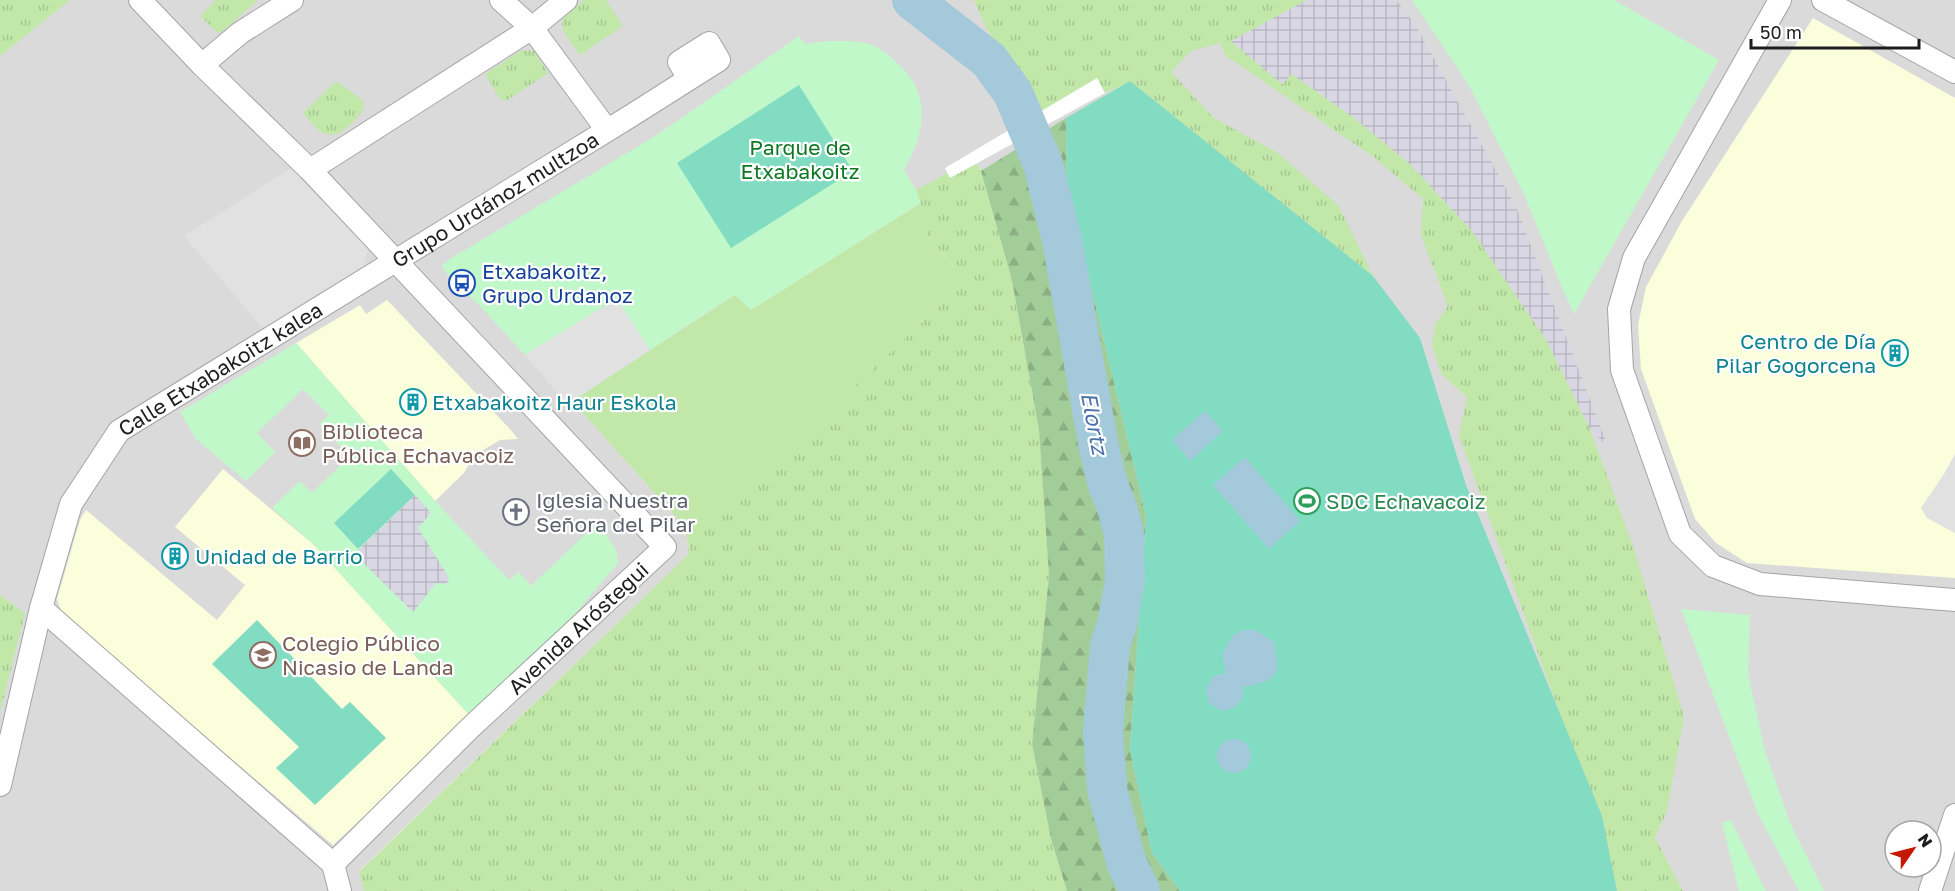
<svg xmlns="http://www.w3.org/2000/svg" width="1955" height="891" font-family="'Golos Text',sans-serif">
	<defs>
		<pattern id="grass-tufts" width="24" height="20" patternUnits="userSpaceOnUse" patternTransform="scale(1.5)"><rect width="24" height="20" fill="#c1e7a9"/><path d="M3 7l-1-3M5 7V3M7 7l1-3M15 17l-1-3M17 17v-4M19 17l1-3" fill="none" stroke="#a5c691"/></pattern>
		<pattern id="forest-firs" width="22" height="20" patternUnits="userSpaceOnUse" patternTransform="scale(1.5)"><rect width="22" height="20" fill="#a2cc98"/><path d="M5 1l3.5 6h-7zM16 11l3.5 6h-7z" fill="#8baf83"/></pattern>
		<pattern id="plaza-grid" width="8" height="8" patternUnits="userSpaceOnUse" patternTransform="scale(1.5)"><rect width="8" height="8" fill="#d8d7e3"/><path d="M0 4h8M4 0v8" fill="none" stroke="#b9b8c2"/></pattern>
	</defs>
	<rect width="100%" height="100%" fill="#eeebe3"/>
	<!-- residential -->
	<path fill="#dbdada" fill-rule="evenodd" d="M69 0H1955V891H1067L1039 430 1012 280 981 171 975 158 980 154 735 295 572 401 685 527 689 541 688 555 359 871 364 891H0V50ZM1895 831H1931V867H1895Z"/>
	<!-- education -->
	<path fill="#fafedb" d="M1813 18 1955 98V578L1747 563 1716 543 1695 519 1641 369 1638 325 1646 287 1682 221Z
		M387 300 509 428 518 439 500 440 483 450 470 463 463 474 435 501 296 343 360 305 366 314Z
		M223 469 313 544 471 717 333 845 149 689 61 610 57 599 80 520 86 510 217 620 245 585 175 527Z"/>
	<!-- grass -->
	<path fill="url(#grass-tufts)" d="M0 0H70L0 56Z
		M216 0H258L223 31 218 33 200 16Z
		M584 0H606L623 26 580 55C559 25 552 24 584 0Z
		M974 0H1307L1231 41 1282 84 1292 74 1354 118 1410 164 1472 231 1547 341 1589 427 1634 549 1684 717 1667 811 1655 838 1683 891H1617L1602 816 1564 725 1459 435 1467 397 1441 374 1432 344 1435 324 1448 306 1421 235 1423 199 1375 158 1226 56 1220 43 1191 51 1171 72 1214 118 1278 153 1339 206 1373 276 1131 82 1042 118 986 28Z
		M522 50 534 51 548 73 506 101 500 99 485 74Z
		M338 82 362 100 364 105C363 112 359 116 354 121 333 144 320 136 303 113L334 83Z
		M974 158 981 171 1012 280 1039 430 1049 575 1032 744 1051 839 1067 891H364L359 872 688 555 689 541 966 281 928 237 916 190Z
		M0 595 25 613 0 712Z"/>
	<!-- forest -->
	<path fill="url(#forest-firs)" d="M1066 118 1067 186 1146 516 1130 750 1152 853 1180 891H1067L1051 839 1032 744 1049 575 1039 430 1012 280 981 171Z"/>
	<!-- park -->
	<path fill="#c0f8ca" d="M1412 0H1614L1719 60 1574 314 1561 285 1523 192 1468 84Z
		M799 36 805 44C821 41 853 39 869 44 879 47 889 55 896 62 933 93 925 133 904 170L916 190 921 203 751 310 734 295 650 350 616 299 525 355 480 306 447 274 442 266 450 259 657 135Z
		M296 343 435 501 509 580 519 572 531 586 597 523 616 549 618 563 562 629 471 717 313 544 272 508 300 481 312 493 350 456 319 424 329 415 303 389 257 433 275 452 246 481 196 439 180 412Z
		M1681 609 1750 615 1748 673 1764 748 1790 823 1824 891H1799L1758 814Z
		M1731 820 1761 882 1766 891H1739L1722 823Z"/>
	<!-- garden -->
	<path fill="#c1e7a9" d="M921 203 928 237 966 281 688 543 685 527 572 401 735 295 751 310Z"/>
	<!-- pitch -->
	<path fill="#82dcc2" d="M1130 81 1373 276 1420 338 1466 485 1602 816 1617 891H1180L1152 853 1130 750 1146 516 1067 186 1066 118Z
		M799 85 853 171 731 248 677 163Z
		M391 469 415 495 358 549 334 523Z
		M257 620 342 709 350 702 386 738 315 805 276 768 299 747 212 664Z"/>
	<!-- parking -->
	<path fill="#e1e1e1" d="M291 168 358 237 368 250 364 264 373 273 270 337 184 236Z
		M617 299 650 350 582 395 565 402 525 355Z
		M1955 454V533L1927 518 1921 508 1944 474Z"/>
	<!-- plaza -->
	<path fill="url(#plaza-grid)" d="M1307 0H1396L1416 26 1516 207 1609 449 1589 427 1547 341 1472 231 1410 164 1354 118 1292 74 1282 84 1231 41Z
		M415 495 431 513 418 528 448 576 449 581 445 584 436 583 413 612 354 554Z"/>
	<!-- water -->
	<path fill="#a4c9db" d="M1205 411 1223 431 1190 461 1172 440Z
		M1245 457 1300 521 1269 549 1213 485Z
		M1245 630H1255L1274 642C1281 675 1278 680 1245 687L1242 686 1244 695 1236 707 1221 711 1209 703 1206 688 1214 676 1226 673 1222 654 1233 635Z
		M1217 756a17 17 0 1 1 34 0a17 17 0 1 1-34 0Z"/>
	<!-- pier -->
	<path fill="#fff" d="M1097 78 1105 93 950 178 945 168Z"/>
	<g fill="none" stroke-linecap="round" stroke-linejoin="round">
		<!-- river -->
		<path stroke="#a4c9db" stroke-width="40" d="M912 0 989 60 1013 93 1043 164 1062 240 1099 448 1108 485 1118 510 1124 535 1125 581 1117 624 1110 646 1103 731 1107 789 1126 862 1140 891"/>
		<defs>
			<g id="minor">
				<path d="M140 0 202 65 310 170 665 547 470 728 333 864"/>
				<path d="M501 0 532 28 607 130"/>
				<path d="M1780 0 1634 258 1619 309 1622 370 1680 534 1713 566 1760 584 1955 600"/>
				<path d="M1823 0 1955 72"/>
				<path d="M202 65 240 33 292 0"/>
				<path d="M310 170 532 28 566 0"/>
				<path d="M41 608 333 864"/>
				<path id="s1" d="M0 785 41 608 71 504 119 431 629 117 719 60 709 43 679 62 689 79"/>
				<path d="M333 864 340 891"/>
				<path d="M1930 891 1955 815"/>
			</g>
		</defs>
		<!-- minor casing -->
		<use href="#minor" stroke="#a4a4a4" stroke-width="24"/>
		<!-- minor -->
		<use href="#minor" stroke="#fff" stroke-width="22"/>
	</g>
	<!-- icons -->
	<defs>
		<symbol id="bus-ring" viewBox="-11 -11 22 22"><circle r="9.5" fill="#fff" stroke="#1a4fb4" stroke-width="1.5"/><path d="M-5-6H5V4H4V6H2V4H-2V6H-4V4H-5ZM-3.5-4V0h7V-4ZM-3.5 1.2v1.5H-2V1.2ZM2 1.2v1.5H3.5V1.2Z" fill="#1a4fb4"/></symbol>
		<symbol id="building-ring" viewBox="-11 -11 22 22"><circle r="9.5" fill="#fff" stroke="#0f9aa8" stroke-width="1.5"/><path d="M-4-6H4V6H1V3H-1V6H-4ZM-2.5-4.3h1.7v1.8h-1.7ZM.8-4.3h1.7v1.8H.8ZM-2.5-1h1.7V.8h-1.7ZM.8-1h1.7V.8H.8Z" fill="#0f9aa8"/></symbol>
		<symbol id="library-ring" viewBox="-11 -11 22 22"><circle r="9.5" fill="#fff" stroke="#8d6e63" stroke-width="1.5"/><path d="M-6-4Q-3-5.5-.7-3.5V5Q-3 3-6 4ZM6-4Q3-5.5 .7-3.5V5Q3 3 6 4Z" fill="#8d6e63"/></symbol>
		<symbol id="stadium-ring" viewBox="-11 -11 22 22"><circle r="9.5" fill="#fff" stroke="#2e9e5b" stroke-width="1.5"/><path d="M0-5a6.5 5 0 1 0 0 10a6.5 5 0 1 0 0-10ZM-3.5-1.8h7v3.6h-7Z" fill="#2e9e5b"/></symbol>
		<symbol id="church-ring" viewBox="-11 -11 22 22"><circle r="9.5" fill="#fff" stroke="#6b7280" stroke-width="1.5"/><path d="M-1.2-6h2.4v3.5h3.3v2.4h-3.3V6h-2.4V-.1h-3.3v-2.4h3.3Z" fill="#6b7280"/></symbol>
		<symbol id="school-ring" viewBox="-11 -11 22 22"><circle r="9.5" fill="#fff" stroke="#8d6e63" stroke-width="1.5"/><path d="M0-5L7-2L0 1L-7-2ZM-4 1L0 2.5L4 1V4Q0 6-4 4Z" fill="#8d6e63"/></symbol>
	</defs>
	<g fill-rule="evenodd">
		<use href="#bus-ring" x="447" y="268" width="30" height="30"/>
		<use href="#building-ring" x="1880" y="338" width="30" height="30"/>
		<use href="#building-ring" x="398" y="387" width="30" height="30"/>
		<use href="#library-ring" x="287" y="428" width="30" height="30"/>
		<use href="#stadium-ring" x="1292" y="486" width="30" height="30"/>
		<use href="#church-ring" x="501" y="497" width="30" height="30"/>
		<use href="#building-ring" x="160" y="541" width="30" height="30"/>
		<use href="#school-ring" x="248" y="640" width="30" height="30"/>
	</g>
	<g text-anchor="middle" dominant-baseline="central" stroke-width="4.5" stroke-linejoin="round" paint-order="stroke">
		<!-- park labels -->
		<g font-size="21" fill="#0e7822" stroke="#fff">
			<text x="800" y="147">Parque de<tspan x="800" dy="24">Etxabakoitz</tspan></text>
		</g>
		<!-- street labels -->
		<g font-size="21" fill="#1d1d1d" stroke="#fff">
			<text stroke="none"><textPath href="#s1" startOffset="819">Grupo Urdánoz multzoa</textPath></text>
			<text stroke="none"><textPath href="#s1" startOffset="496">Calle Etxabakoitz kalea</textPath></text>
			<text transform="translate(578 628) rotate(-43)">Avenida Aróstegui</text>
		</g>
		<!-- transit labels -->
		<g font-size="21" fill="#164399" stroke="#fff" text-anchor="start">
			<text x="482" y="271">Etxabakoitz,<tspan x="482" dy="24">Grupo Urdanoz</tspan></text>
		</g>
		<!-- culture labels -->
		<g font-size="21" fill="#0d838f" stroke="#fff" text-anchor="start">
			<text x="1876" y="341" text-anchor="end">Centro de Día<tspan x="1876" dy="24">Pilar Gogorcena</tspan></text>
			<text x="432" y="402">Etxabakoitz Haur Eskola</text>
			<text x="195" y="556">Unidad de Barrio</text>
		</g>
		<!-- education labels -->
		<g font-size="21" fill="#785e54" stroke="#fff" text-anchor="start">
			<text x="322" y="431">Biblioteca<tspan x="322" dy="24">Pública Echavacoiz</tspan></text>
			<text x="282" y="643">Colegio Público<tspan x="282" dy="24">Nicasio de Landa</tspan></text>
		</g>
		<!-- worship labels -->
		<g font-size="21" fill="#5b616d" stroke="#fff" text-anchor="start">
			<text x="536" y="500">Iglesia Nuestra<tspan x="536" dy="24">Señora del Pilar</tspan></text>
		</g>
		<!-- leisure labels -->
		<g font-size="21" fill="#27864d" stroke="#fff" text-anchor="start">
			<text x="1326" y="501">SDC Echavacoiz</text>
		</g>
		<!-- water labels -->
		<g font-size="22" font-style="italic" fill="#4c71aa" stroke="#fff">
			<text transform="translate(1095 423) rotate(79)">Elortz</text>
		</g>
	</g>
	<!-- north arrow -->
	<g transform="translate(1913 849) rotate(55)"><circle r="28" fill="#ffffff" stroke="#a5a5a5" stroke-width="1.5"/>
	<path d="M0-4.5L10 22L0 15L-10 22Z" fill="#c51905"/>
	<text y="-9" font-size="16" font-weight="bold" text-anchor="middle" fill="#1d1d1d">N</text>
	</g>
	<!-- scale -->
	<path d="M1751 39v9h168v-9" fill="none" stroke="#1d1d1d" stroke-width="3"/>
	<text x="1760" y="39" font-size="18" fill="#1d1d1d" stroke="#ffffff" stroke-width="4.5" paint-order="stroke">50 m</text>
</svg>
